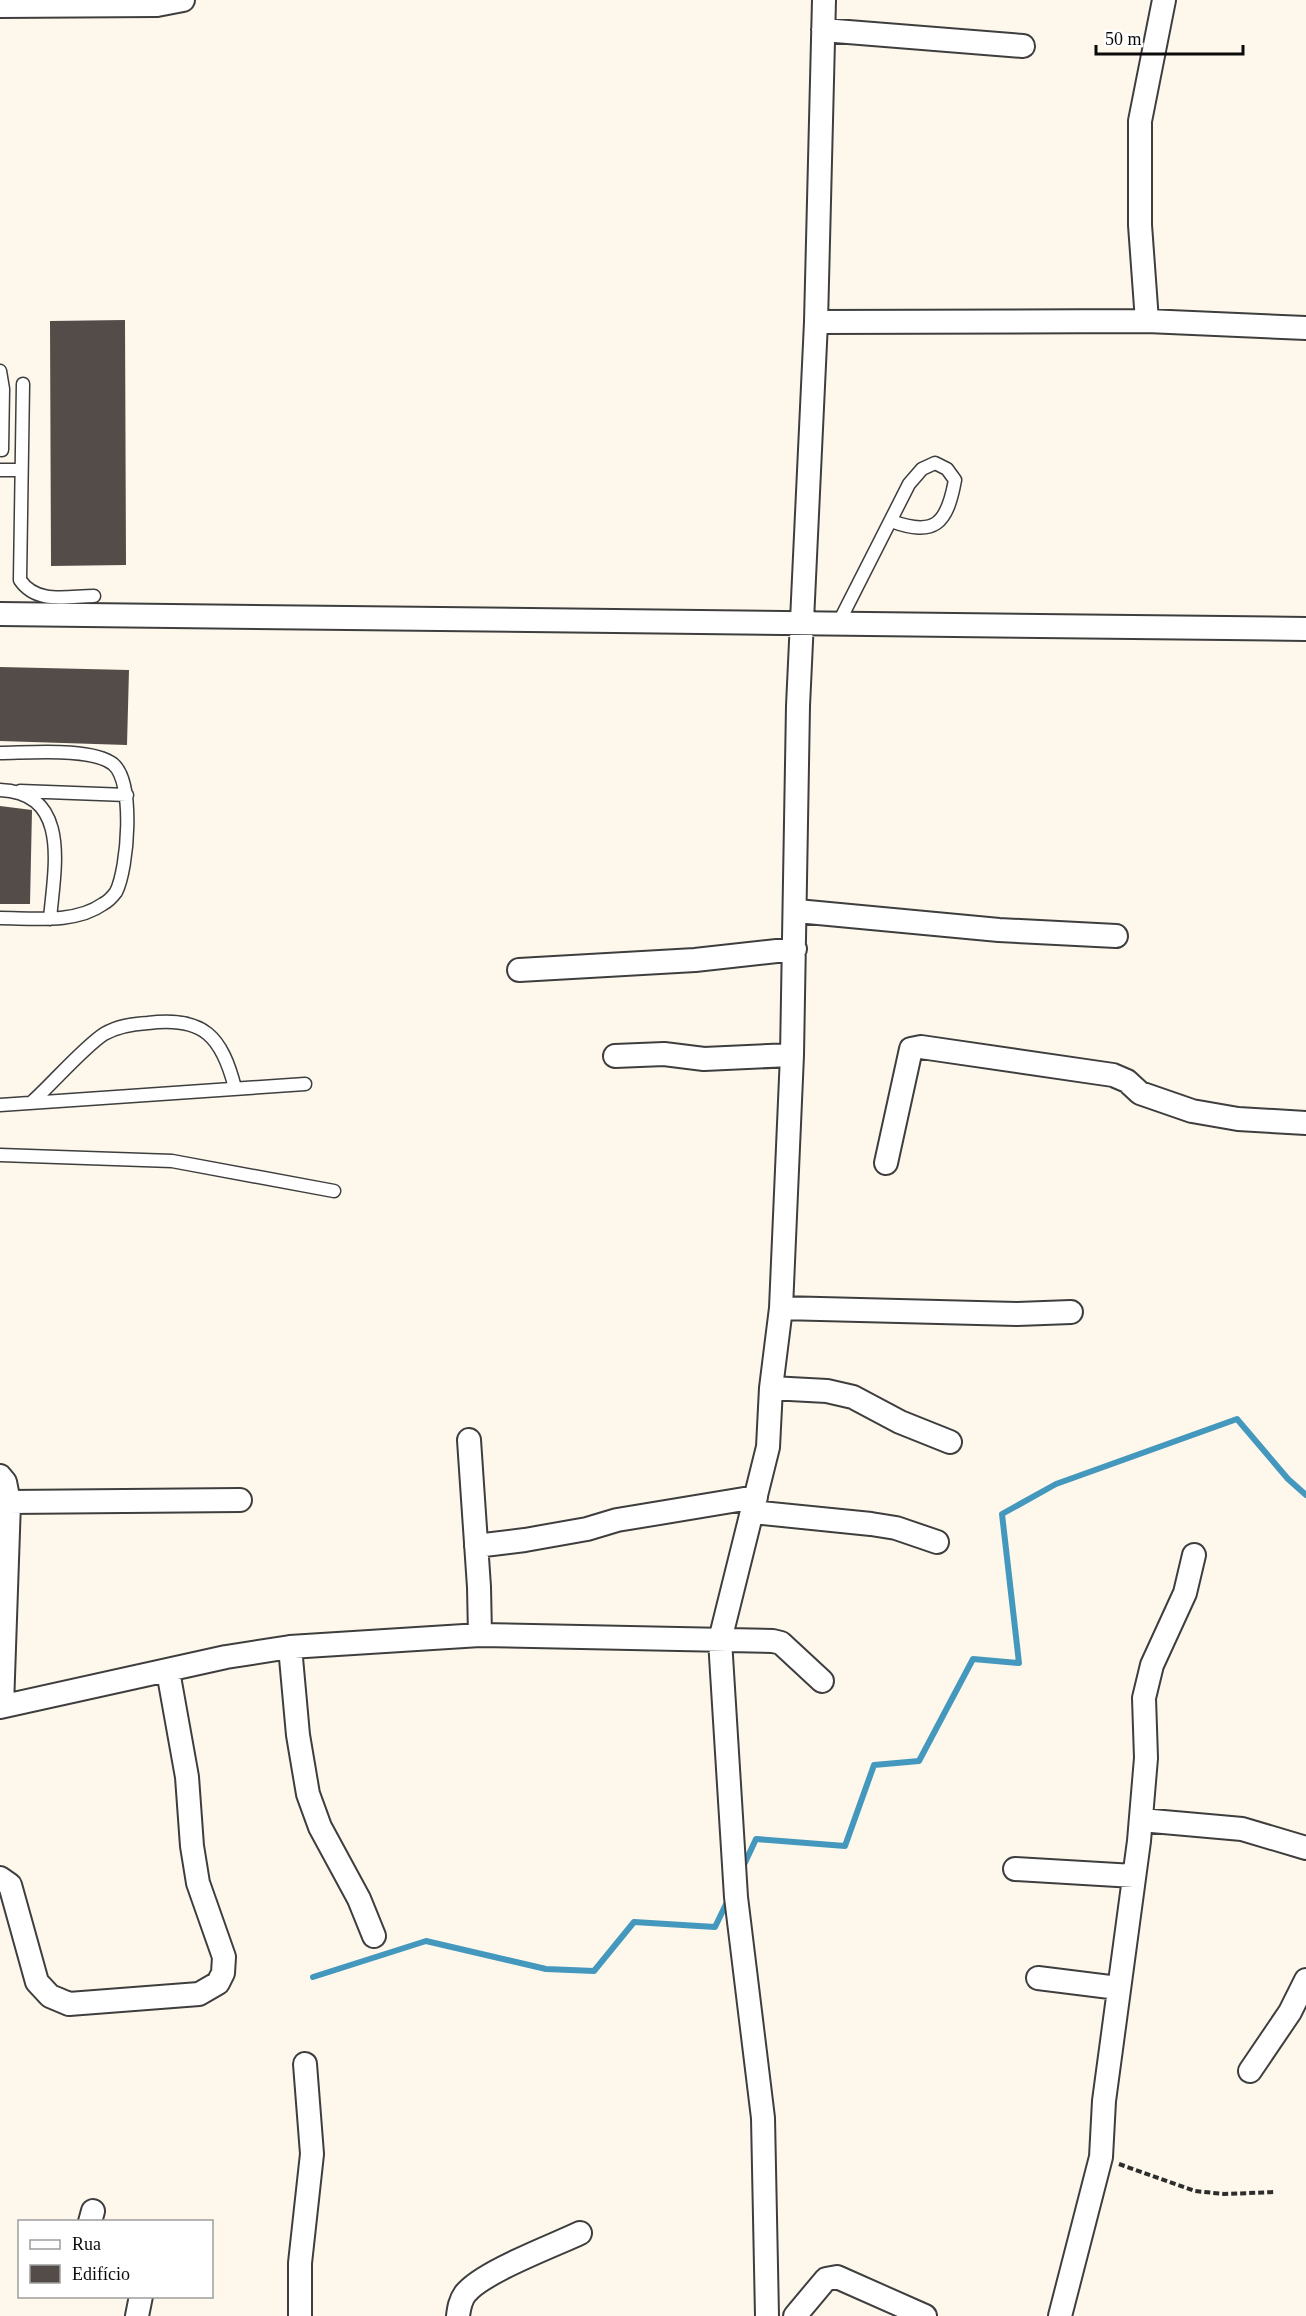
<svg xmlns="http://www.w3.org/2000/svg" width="1306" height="2316" font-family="Georgia,serif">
	<rect width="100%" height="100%" fill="#fdf8eb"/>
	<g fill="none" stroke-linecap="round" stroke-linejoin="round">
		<!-- stream -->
		<path stroke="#4498be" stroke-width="6" d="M742 1869 756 1839 845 1846 874 1765 919 1761 973 1659 1019 1663 1002 1514 1056 1484 1237 1419 1288 1479 1306 1495
			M313 1977 426 1941 546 1969 594 1971 634 1922 715 1927 728 1900"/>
	</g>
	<!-- building -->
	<path fill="#534c49" d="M125 320 126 565 51 566 50 321Z
		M0 667 129 670 127 745 0 741Z
		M0 806 32 810 30 904H0Z"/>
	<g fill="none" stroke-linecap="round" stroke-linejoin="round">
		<defs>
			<path id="lane" d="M0 371 3 389 2 450
				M23 384 20 580C37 605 68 596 94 596
				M0 470H21
				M838 624 909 484 922 469 935 463 947 469 955 480C947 524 935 537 891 521
				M0 753C27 753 91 747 113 764 135 782 128 868 116 892 113 896 107 902 103 904 75 924 32 918 0 918
				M0 790C72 793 54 870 50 919
				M20 791 127 795
				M33 1101C53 1083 84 1047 104 1034 118 1026 132 1024 148 1023 204 1016 222 1037 235 1088
				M0 1105 305 1084
				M0 1155 172 1161 334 1191"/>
			<path id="street" d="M0 6 157 5 183 0
				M823 30 1023 46
				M1147 321 1140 225V121L1164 0
				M816 322 1147 321 1306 328
				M0 614 1306 629
				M797 911 999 930 1116 936
				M519 970 695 960 795 949
				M615 1056 664 1054 704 1059 792 1055
				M886 1163 911 1049 921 1047 1113 1075 1127 1081 1140 1093 1192 1111 1238 1119 1306 1123
				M781 1308 1017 1314 1071 1312
				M771 1388 827 1391 853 1397 900 1422 950 1442
				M469 1440 479 1587 480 1635
				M0 1476 5 1482 9 1502 2 1706
				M9 1502 240 1500
				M752 1512 871 1524 896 1528 937 1542
				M476 1546 525 1540 587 1529 617 1520 756 1497
				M290 1647 298 1735 308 1794 320 1827 359 1899 374 1936
				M0 1707 226 1657 290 1647 480 1635 773 1641 781 1643 822 1681
				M1141 1820 1242 1829 1306 1848
				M1015 1869 1134 1876
				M0 1878 10 1885 37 1982 50 1996 69 2004 199 1994 218 1983 223 1973 224 1957 198 1883 192 1846 187 1777 168 1671
				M1038 1978 1118 1988
				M1250 2071 1290 2012 1306 1980
				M90 2222 93 2211
				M137 2316 141 2296
				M300 2316V2263L312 2154 305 2064
				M458 2316C459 2308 460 2301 465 2294 482 2272 553 2246 580 2233
				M767 2316 763 2118 736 1897 720 1640 768 1447 771 1388 781 1308 792 1055 798 706 816 322 824 0
				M795 2316 826 2279 837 2277 925 2316
				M1060 2316 1101 2157 1104 2101 1139 1841 1146 1758 1144 1698 1152 1665 1185 1593 1194 1555"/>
		</defs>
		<!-- lane casing -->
		<use href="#lane" stroke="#3e3e3e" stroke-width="15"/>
		<!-- street casing -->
		<use href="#street" stroke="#3e3e3e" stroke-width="26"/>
		<!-- path -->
		<path stroke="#2d2d2d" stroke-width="4" stroke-dasharray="6 3" stroke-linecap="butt" d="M1119 2164 1195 2191 1224 2194 1276 2192"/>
		<!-- lane -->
		<use href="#lane" stroke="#fff" stroke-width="12"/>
		<!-- street -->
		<use href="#street" stroke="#fff" stroke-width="22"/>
	</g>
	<!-- legend -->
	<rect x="18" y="2220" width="195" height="78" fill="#ffffff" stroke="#9d9d9d" stroke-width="1.5"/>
	<rect x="30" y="2240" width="30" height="9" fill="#ffffff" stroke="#9d9d9d" stroke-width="1.5"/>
	<text x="72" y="2250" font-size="18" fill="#0b0b0b">Rua</text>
	<rect x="30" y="2265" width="30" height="18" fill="#534c49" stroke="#9d9d9d" stroke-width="1.5"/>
	<text x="72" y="2280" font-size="18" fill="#0b0b0b">Edifício</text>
	<!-- scale -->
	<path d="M1096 45v9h147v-9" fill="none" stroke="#0b0b0b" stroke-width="3"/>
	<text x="1105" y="45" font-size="18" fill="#0b0b0b" stroke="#ffffff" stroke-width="4.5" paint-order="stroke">50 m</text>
</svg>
